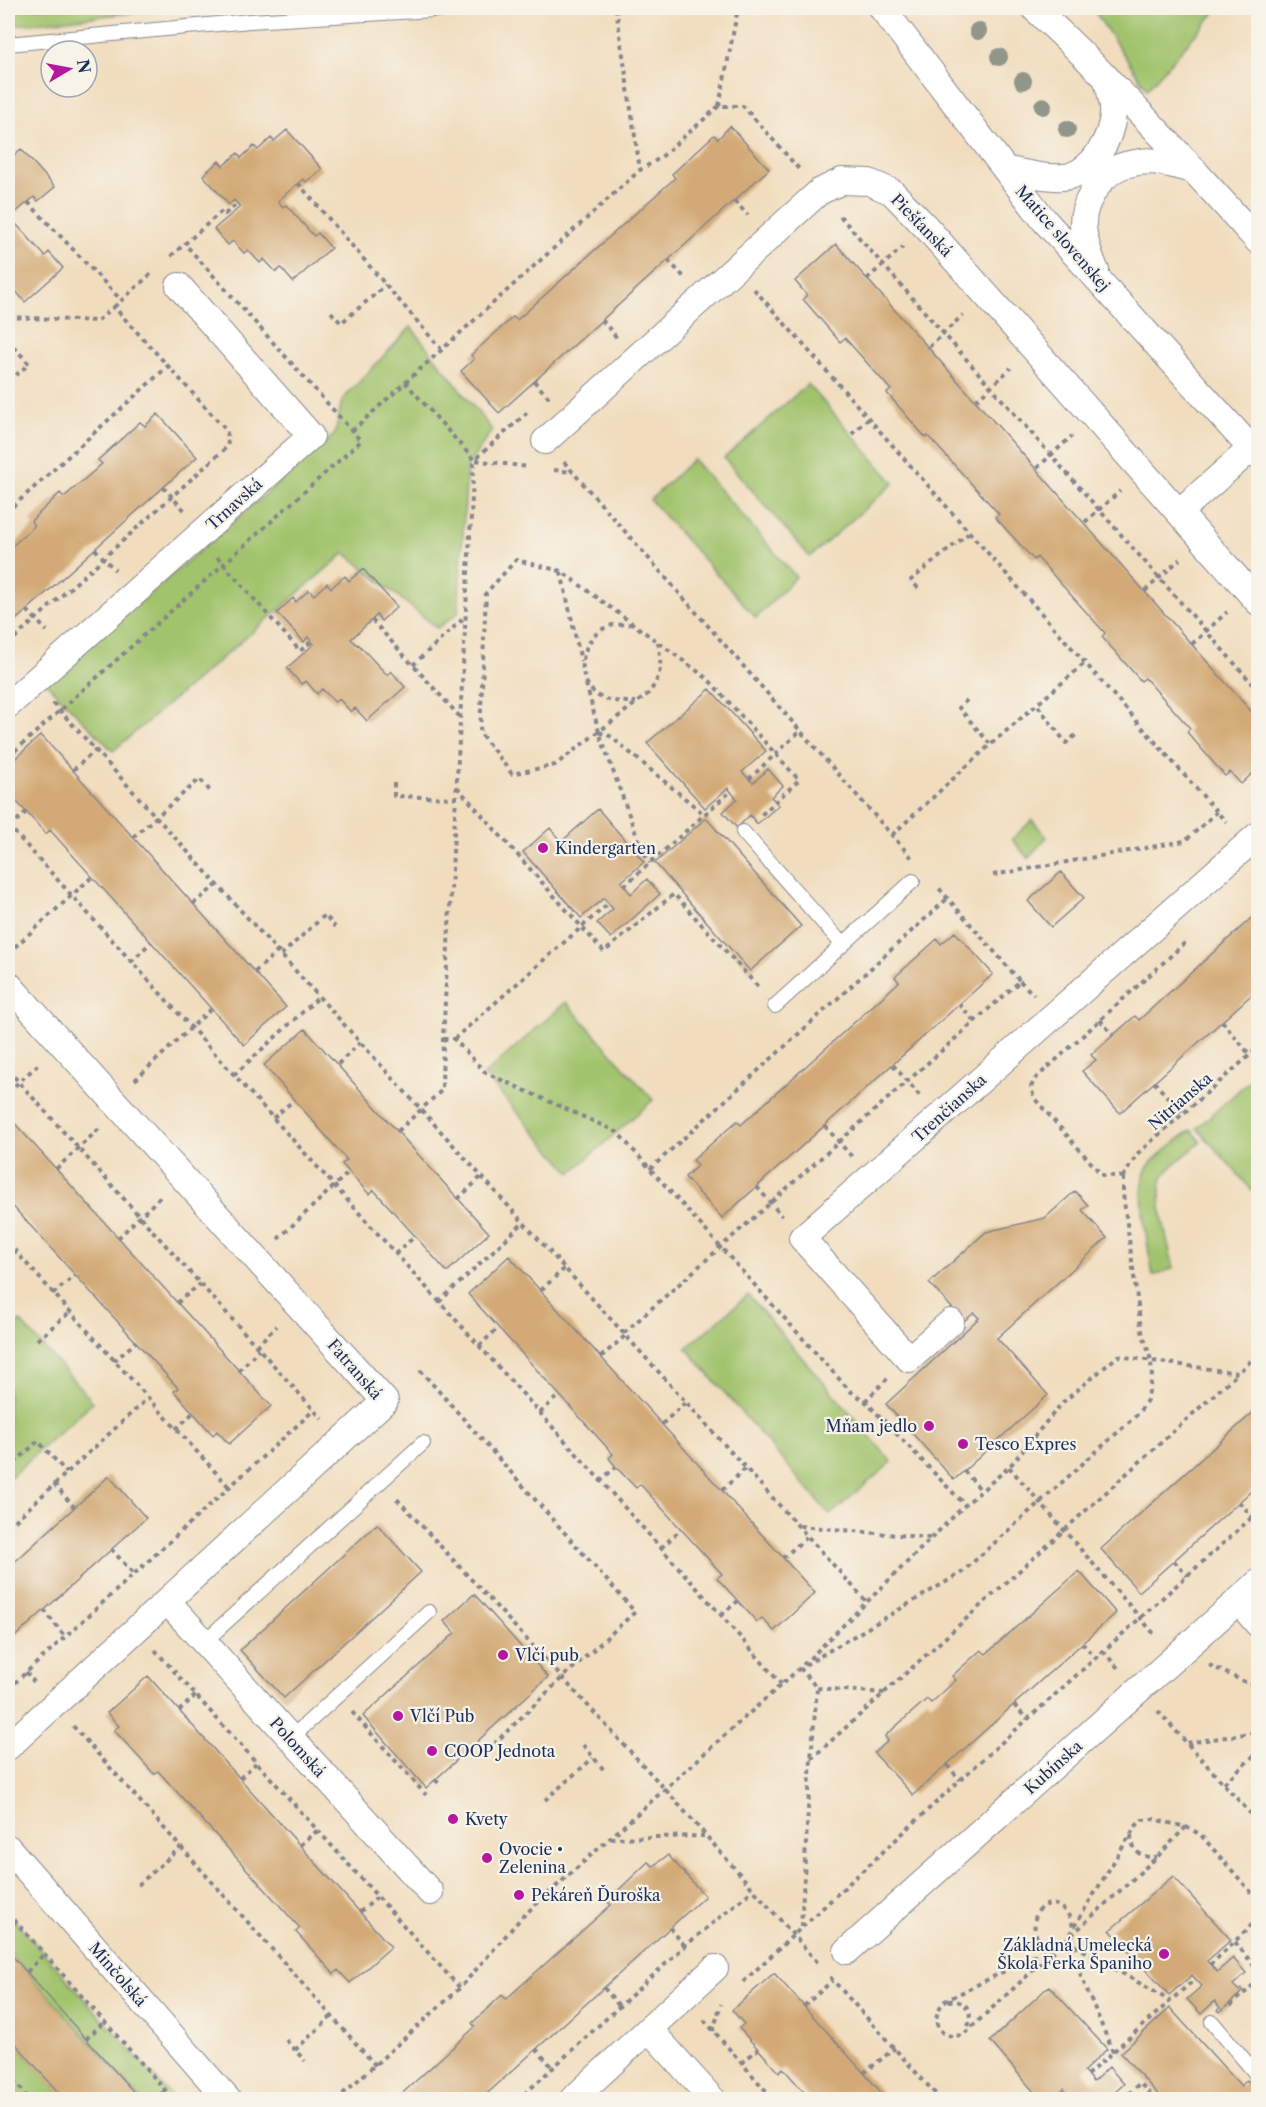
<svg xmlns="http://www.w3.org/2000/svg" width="1266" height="2107" font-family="'Libre Caslon Text',serif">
	<rect width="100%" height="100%" fill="#f7f3e8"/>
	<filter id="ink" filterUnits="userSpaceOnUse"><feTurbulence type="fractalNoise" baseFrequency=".0167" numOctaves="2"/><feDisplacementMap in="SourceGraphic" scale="12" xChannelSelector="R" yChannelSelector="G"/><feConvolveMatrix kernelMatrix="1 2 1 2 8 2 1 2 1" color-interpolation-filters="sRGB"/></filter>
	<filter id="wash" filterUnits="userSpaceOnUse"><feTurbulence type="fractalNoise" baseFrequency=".008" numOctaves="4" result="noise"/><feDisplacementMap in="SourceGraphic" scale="24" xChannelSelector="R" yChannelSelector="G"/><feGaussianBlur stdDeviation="1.35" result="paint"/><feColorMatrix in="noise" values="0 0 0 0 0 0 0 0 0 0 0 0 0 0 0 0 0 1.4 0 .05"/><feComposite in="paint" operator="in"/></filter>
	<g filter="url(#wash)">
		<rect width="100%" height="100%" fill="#f1ddbe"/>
		<!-- green -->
		<path fill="#a1c36c" stroke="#5e7965" stroke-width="1.5" d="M8 8H179L8 26Z
			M1092 8H1219L1147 89Z
			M411 327 492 430 467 467 458 613 437 628 345 553 113 751 46 683 335 434 342 400Z
			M808 384 894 483 810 557 724 458Z
			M693 459 796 577 756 618 650 500Z
			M1032 820 1047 837 1028 858 1012 839Z
			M566 1002 653 1100 571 1173 484 1075Z
			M1258 1073V1197L1197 1128Z
			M1191 1130 1201 1142C1191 1151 1169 1166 1163 1177 1154 1197 1169 1247 1174 1268L1153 1276C1149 1252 1136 1191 1146 1170 1151 1159 1180 1138 1191 1130Z
			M748 1295 892 1462 830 1515 686 1348Z
			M20 1321 93 1402 8 1479V1332Z
			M8 1913 174 2099H141L8 1951Z
			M8 2035 65 2099H8Z"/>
		<g id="blocks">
			<!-- building -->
			<path fill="#d3aa77" d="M730 126 769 169 499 413 461 371 474 359 471 355 513 317 517 320 675 178 672 174 714 135 718 139Z
				M287 130 322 169 306 182 303 179 278 201 283 207 286 205 314 236 318 233 331 248 293 282 281 268 276 272 264 259 260 263 248 250 244 253 233 241 228 245 214 229 240 207 234 200 229 205 203 175 219 161 223 166 238 153 241 158 254 146 258 150 271 138 274 141Z
				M21 149 55 187 38 201 34 197 8 219 14 226 16 224 45 256 49 252 63 268 25 302 15 290 9 295 8 293V160Z
				M836 244 1258 719V768L1241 784 1230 772 1225 776 1187 732 1190 728 1145 678 1141 681 1102 637 1105 633 1037 557 1034 560 995 517 999 514 928 436 926 438 887 393 891 390 845 338 840 342 803 299 807 295 795 281Z
				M158 414 197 457 8 627V550L34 526 31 521 60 493 64 497 102 464 98 460 140 422 145 426Z
				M363 569 397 607 381 621 377 615 351 639 357 645 358 644 387 675 391 671 405 687 367 721 355 708 351 712 339 699 335 702 322 689 317 694 306 681 301 684 287 668 314 644 308 637 304 642 277 613 293 598 296 602 309 590 314 595 327 583 331 588 345 576 349 581Z
				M710 689 766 751 742 772 753 783 768 769 783 786 771 797 779 805 757 824 750 815 737 828 723 812 737 799 728 788 705 808 647 743Z
				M41 735 286 1007 244 1045 50 830 46 834 8 792 11 787 8 783V765Z
				M598 809 644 862 621 882 631 894 647 879 660 894 611 938 597 923 613 909 604 898 581 918 523 852 550 828 561 842Z
				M706 818 801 926 750 971 655 863Z
				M1061 872 1084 898 1051 927 1028 901Z
				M1258 912V989L1120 1113 1082 1071 1096 1060 1091 1055 1135 1016 1139 1020Z
				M955 932 993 974 722 1218 685 1177 698 1165 693 1160 737 1121 741 1125 899 982 895 977 937 939 941 944Z
				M305 1029 489 1233 447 1272 374 1190 369 1194 342 1164 347 1160 264 1065Z
				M8 1116 271 1406 229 1444 217 1431 213 1435 174 1391 178 1388 8 1201Z
				M1075 1191 1088 1205 1082 1210 1107 1238 997 1338 1048 1395 954 1480 886 1404 979 1318 974 1313 964 1321 929 1283 986 1232 1045 1218Z
				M509 1256 815 1593 774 1631 762 1618 757 1622 738 1601 717 1578 722 1574 640 1484 636 1488 616 1467 609 1458 613 1454 468 1294Z
				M1258 1408V1485L1139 1592 1101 1549Z
				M109 1476 146 1518 8 1643V1568Z
				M377 1524 421 1572 284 1698 240 1650Z
				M1079 1571 1116 1613 913 1795 874 1753 888 1741 885 1736 927 1699 931 1703 956 1680 952 1676 981 1650 986 1654Z
				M474 1594 548 1677 426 1788 363 1716 455 1633 444 1621Z
				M148 1676 391 1947 350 1983 338 1970 334 1974 296 1932 300 1928 158 1771 154 1774 114 1730 119 1726 107 1713Z
				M668 1855 705 1896 480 2100H395L475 2027 472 2023 502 1995 506 1999 611 1905 607 1901 648 1862 653 1866Z
				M1173 1876 1231 1940 1207 1961 1217 1972 1233 1958 1246 1973 1233 1985 1239 1991 1241 1989 1243 1991 1220 2012 1218 2010 1220 2008 1215 2001 1201 2014 1187 1999 1202 1986 1192 1975 1169 1995 1110 1930Z
				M8 1951 86 2039 141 2100H65L8 2035Z
				M774 1973 864 2073 888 2100H811L783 2068 779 2072 739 2028 744 2024 732 2010Z
				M1049 1986 1107 2049 1084 2071 1093 2082 1109 2067 1124 2084 1113 2094 1118 2100H1073L1064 2089 1052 2100H1041L990 2041Z
				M1170 2008 1241 2086 1247 2080 1257 2091 1251 2096 1253 2100H1163L1121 2053Z"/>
		</g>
	</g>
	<g filter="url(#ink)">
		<use href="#blocks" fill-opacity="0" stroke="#86868e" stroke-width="1.5"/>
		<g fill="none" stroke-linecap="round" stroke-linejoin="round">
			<defs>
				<path id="service" d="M8 44 250 21 467 8
					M743 832 843 945
					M775 1006 913 881
					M204 1642 423 1443
					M291 1738 429 1612
					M1212 2022 1258 2076"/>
				<path id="minor" d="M882 8 1044 220 1258 456
					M1034 8C1113 81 1186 161 1258 241
					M1005 169C1021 173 1055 180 1070 176 1095 168 1111 138 1113 114 1114 102 1109 88 1106 77
					M1096 271C1090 257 1084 241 1083 226 1082 204 1098 179 1117 168 1123 165 1133 163 1140 162 1158 159 1178 166 1195 171
					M545 441 819 192 842 181 869 182 892 192 926 227 1258 602
					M1179 512 1252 448
					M8 705 311 436 179 286
					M8 984 385 1401 8 1747
					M951 1322 909 1359 802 1238 1258 835
					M167 1601 430 1892
					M1238 1601 1258 1624
					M8 1848 228 2100
					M847 1951 1258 1583
					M649 2029 713 2100
					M572 2100 715 1968"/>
			</defs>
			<!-- service casing -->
			<use href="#service" stroke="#86868e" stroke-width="16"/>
			<!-- minor casing -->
			<use href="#minor" stroke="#86868e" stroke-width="28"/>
			<!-- path -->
			<path stroke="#86868e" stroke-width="4" stroke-dasharray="4.5 4.5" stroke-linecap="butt" d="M616 8 640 170
				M719 106 738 8
				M298 183 441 349
				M734 201 748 215
				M28 202 121 300
				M840 216 1258 690
				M171 256 222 211 225 214 237 204
				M668 260 684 277
				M867 279 903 247
				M754 289 1226 822
				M114 307 152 273
				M331 312 341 323 386 285
				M8 317 97 321 114 307 168 366 8 511
				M602 320 617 338
				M8 340 29 364 16 375
				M929 347 963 315
				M534 381 550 399
				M405 382 474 460 530 410
				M976 400 1011 368
				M352 431 640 170 660 158 719 106H743L799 169
				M852 434 869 418
				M564 462 912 858
				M1037 468 1072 436
				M554 470 573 472
				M163 487 185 511
				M1085 522 1120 491
				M95 549 115 570
				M217 557 300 651 312 641
				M561 572 581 661
				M918 588 911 580 969 533
				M1145 591 1180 559
				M27 610 47 631
				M372 620 460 717
				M632 624C625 625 616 624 609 626 580 637 572 680 600 697 610 702 625 702 636 702
				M658 642C662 665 662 676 648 694L555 765 512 774 480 733 486 593 516 560 561 571 708 679 799 780 759 817
				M8 644 228 446 227 431 168 366
				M1192 644 1227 612
				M413 665 465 617
				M586 684 599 732 640 845 650 863
				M967 700 959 708 990 744
				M53 703 866 1601
				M1038 706 1066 743 1077 734
				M1253 713 1258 708
				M599 732 610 736 705 815
				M8 757 361 441 185 244
				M73 770 96 750
				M749 779 800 731
				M394 783V796L456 798
				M457 787 604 952 674 894 760 989
				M8 825 540 1413 721 1615 781 1684
				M10 827 26 812
				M892 835 991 744 1085 663
				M133 837 200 779 211 792
				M993 875 1185 841 1217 812
				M624 886 731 791
				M193 904 218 884
				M8 953 92 877
				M281 955 325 915 335 927
				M131 962 151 942
				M255 972 278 951
				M1020 981 1034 995
				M959 1004 974 1021
				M1100 1020 1113 1035
				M1222 1021 1250 1055
				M443 1039H454L486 1073 617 1132 850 1391 865 1401 965 1505
				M454 1039 609 903
				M338 1064 361 1042
				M893 1065 920 1096
				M8 1070 322 1419
				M234 1075 319 997
				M135 1080 211 1009
				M1154 1082 1183 1114
				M8 1092 41 1062
				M273 1118 294 1100
				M825 1126 852 1157
				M398 1131 442 1090 443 1039 474 460 529 467
				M56 1169 100 1128
				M650 1169 948 898
				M1123 1177 1102 1175 1034 1098 1031 1087 1035 1079 1186 942
				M1123 1177 1138 1153 1258 1048
				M757 1187 782 1216
				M458 1199 482 1176
				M8 1214 14 1208
				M118 1238 161 1196
				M278 1239 349 1172
				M8 1243 229 1487
				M395 1254 415 1236
				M541 1290 565 1268
				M53 1294 75 1275
				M439 1302 524 1222
				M177 1303 200 1284
				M624 1333 1020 981 937 886
				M37 1340 70 1312
				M256 1346 277 1326
				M479 1346 498 1328
				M601 1357 626 1335
				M114 1361 136 1342
				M420 1370 635 1612 562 1678 495 1743
				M239 1371 259 1349
				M865 1401 888 1378
				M540 1413 559 1395
				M662 1424 686 1402
				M176 1429 193 1413
				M1009 1467 1156 1636
				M8 1469 38 1441 67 1473
				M964 1471 982 1491
				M600 1481 616 1467
				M54 1484 74 1507
				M722 1490 746 1468
				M397 1499 664 1788 819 1964
				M1239 1502 1253 1517
				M800 1526 930 1538
				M8 1527 148 1398
				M661 1548 681 1529
				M111 1549 134 1574
				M783 1558 808 1536
				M1174 1561 1187 1576
				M44 1610 65 1637
				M721 1615 738 1601
				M1082 1643 1096 1658
				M155 1650 460 1988
				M1103 1651 1118 1668
				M805 1665 961 1573 1138 1414 1147 1400 1152 1378 1151 1360 1141 1328 1123 1194V1177
				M1209 1665 1258 1688
				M800 1668 817 1688 811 1759 801 1927
				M26 1672 34 1682
				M817 1688 885 1693
				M8 1689 314 1410
				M1014 1705 1027 1719
				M179 1711 196 1695
				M1158 1711 1258 1822
				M352 1712 426 1795
				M73 1726 376 2066
				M1187 1743 1258 1732
				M583 1745 604 1770
				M811 1759 1238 1373
				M947 1765 960 1780
				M240 1778 256 1763
				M435 1780 439 1783
				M1224 1783 1258 1752
				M545 1800 593 1758
				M1186 1827 1157 1857 1066 1940 945 2001C927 2019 939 2043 964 2034L1066 1940 1135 1827 1142 1820 1153 1819 1186 1827 1200 1834 1258 1900
				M1131 1835C1132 1852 1141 1858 1157 1857
				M610 1838 704 1836
				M300 1845 318 1830
				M138 1885 181 1847
				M360 1912 378 1897
				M8 1913 174 2100
				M670 1928 685 1946
				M1066 1940 1113 2052
				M1067 1941 1170 2001
				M1235 1942 1258 1971
				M1053 1946 1037 1938C1024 1900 1065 1891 1073 1927
				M1210 1965 1258 1919
				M27 1972 44 1954
				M830 1977 941 2100
				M743 1982 960 1780 1258 1512
				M604 1988 620 2007
				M948 2001C968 1999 975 2014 966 2030
				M804 2006 833 1980
				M1230 2006 1258 1981
				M704 2020 774 2100
				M713 2031 721 2004
				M86 2039 105 2021
				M286 2040 305 2061
				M536 2049 552 2067
				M295 2050 332 2016
				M742 2063 758 2049
				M8 2073 30 2100
				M864 2073 895 2048
				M1087 2075 1195 1979
				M154 2100 166 2090
				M336 2100 460 1988 522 1917 800 1668 965 1505 1009 1467 1062 1403 1118 1356 1238 1373 1258 1354
				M518 2100 685 1946 753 1890
				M1122 2100 1140 2083 1155 2100"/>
			<!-- service -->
			<use href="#service" stroke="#fff" stroke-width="14"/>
			<!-- minor -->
			<use href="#minor" stroke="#fff" stroke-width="26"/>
		</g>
		<!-- trees -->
		<g fill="#91968b">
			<circle cx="978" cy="31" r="9"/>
			<circle cx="999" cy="57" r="9"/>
			<circle cx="1023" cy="81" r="9"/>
			<circle cx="1043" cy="106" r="9"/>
			<circle cx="1067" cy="129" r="9"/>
		</g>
	</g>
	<!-- markers -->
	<g fill="#b5179e" stroke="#f7f3e8" stroke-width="2">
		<circle cx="543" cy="848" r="6"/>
		<circle cx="929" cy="1426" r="6"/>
		<circle cx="963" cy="1444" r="6"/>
		<circle cx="503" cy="1655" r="6"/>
		<circle cx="398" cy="1716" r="6"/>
		<circle cx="432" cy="1751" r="6"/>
		<circle cx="453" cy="1819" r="6"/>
		<circle cx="487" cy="1858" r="6"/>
		<circle cx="519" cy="1895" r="6"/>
		<circle cx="1164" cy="1954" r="6"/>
	</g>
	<g text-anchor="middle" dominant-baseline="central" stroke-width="4.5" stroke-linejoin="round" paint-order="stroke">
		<!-- street labels -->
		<g font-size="16" fill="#1b2f5e" stroke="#f7f3e8">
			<text transform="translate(922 225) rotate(46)">Piešťanská</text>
			<text transform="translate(1063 238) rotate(49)">Matice slovenskej</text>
			<text transform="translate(234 504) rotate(-42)">Trnavská</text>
			<text transform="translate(1180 1101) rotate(-41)">Nitrianska</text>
			<text transform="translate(949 1108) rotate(-42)">Trenčianska</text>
			<text transform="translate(355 1369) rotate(49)">Fatranská</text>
			<text transform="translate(298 1747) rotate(48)">Polomská</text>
			<text transform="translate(1053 1767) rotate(-42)">Kubínska</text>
			<text transform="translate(118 1974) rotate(49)">Minčolská</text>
		</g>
		<!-- poi labels -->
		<g font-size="16" fill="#1b2f5e" stroke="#f7f3e8" text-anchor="start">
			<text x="555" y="848">Kindergarten</text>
			<text x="917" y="1426" text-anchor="end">Mňam jedlo</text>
			<text x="975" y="1444">Tesco Expres</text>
			<text x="515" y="1655">Vlčí pub</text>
			<text x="410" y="1716">Vlčí Pub</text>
			<text x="444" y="1751">COOP Jednota</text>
			<text x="465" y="1819">Kvety</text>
			<text x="499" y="1849">Ovocie •<tspan x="499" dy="18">Zelenina</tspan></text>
			<text x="531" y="1895">Pekáreň Ďuroška</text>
			<text x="1152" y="1945" text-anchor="end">Základná Umelecká<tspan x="1152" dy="18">Škola Ferka Španiho</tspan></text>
		</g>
	</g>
	<!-- margin -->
	<rect width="1266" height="2107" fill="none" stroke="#f7f3e8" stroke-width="30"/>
	<!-- north arrow -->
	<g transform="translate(69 69) rotate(80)"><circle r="28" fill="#f7f3e8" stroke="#9fa5b1" stroke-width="1.5"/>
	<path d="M0-4.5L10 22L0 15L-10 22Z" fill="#b5179e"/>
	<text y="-9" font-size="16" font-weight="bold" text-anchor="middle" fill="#1b2f5e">N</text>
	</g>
</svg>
